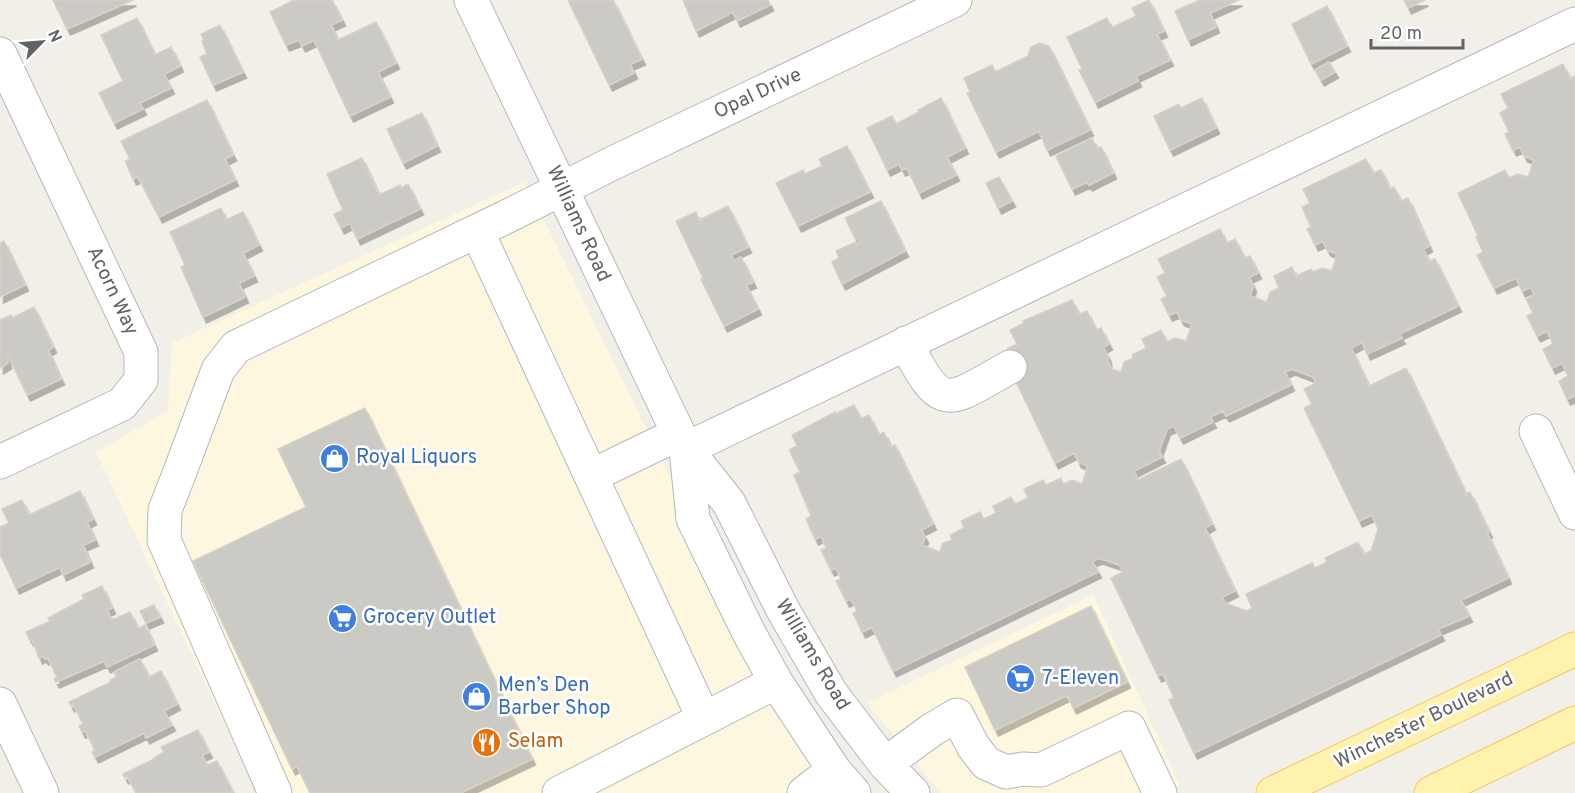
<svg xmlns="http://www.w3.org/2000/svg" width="1575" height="793" font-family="Overpass,sans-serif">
	<defs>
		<filter id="shadow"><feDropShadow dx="3.5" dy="6" stdDeviation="0" flood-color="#0004"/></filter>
	</defs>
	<rect width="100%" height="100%" fill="#f1efe8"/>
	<!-- commercial -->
	<path fill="#fef7e0" d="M525 182 826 793H257L96 452 168 411 172 343Z
		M1093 595 1180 785 1163 793H941L867 703Z"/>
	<!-- building -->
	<path fill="#cccac5" stroke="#d6d1c6" stroke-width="1.5" fill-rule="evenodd" filter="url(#shadow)" d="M53 0H133L67 29Z
		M294 0H332L342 20 331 25 338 40 376 22 396 63 378 72 390 97 350 116 314 40 302 46 299 40 286 45 270 12Z
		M568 0H613L642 59 630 64 634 73 609 85Z
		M683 0H768L770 5 737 21 733 12 696 31Z
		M1149 0 1164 31 1157 34 1170 60 1136 76 1138 81 1095 102 1079 70 1082 69 1067 37 1107 18 1111 28 1136 16 1132 8Z
		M1200 0H1239L1210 13 1216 27 1188 40 1175 11Z
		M1404 0H1425L1408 8Z
		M1327 6 1347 46 1311 64 1292 24Z
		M137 18 155 55 171 47 180 66 164 74 171 88 140 103 143 109 114 123 99 93 123 81 101 35Z
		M220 25 243 72 213 85 200 57 207 54 202 41 204 40 201 34Z
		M1040 43 1049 46 1090 130 1047 150 1039 131 996 152 967 93 970 92 964 78 992 65 995 72 1028 56 1031 47Z
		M1329 62 1335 72 1321 80 1315 70Z
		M1563 64 1570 79 1575 76V396L1567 399 1559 381 1568 376 1562 363 1552 368 1543 349 1553 344 1547 331 1537 336 1527 316 1533 313 1526 299 1534 295 1531 287 1522 291 1516 278 1494 288 1477 255 1483 252 1476 237 1478 236 1458 193 1505 170 1509 178 1518 174 1528 177 1534 160 1524 156 1520 147 1513 150 1505 134 1509 132 1500 113 1508 108 1501 94Z
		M941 98 965 148 947 157 956 175 919 193 907 168 902 170 899 164 887 170 867 128 892 116 896 124 919 112 918 110Z
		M1202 98 1216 128 1170 150 1154 116 1179 104 1181 108Z
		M207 100 233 155 225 159 235 180 159 217 138 177 133 179 125 161 130 159 121 141Z
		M422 113 437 146 403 163 387 129Z
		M1092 138 1097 149 1101 147 1113 173 1089 185 1087 182 1072 189 1056 156Z
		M847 146 870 192 798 226 776 183 803 170 805 174 822 166 819 159Z
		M362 158 379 195 400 185 401 188 408 184 420 209 357 239 350 223 341 228 334 214 343 210 327 174Z
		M1366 159 1373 173 1381 170 1390 189 1394 187 1401 201 1408 198 1429 246 1423 249 1429 261 1435 259 1458 306 1399 334 1402 338 1367 354 1362 342 1351 348 1369 386 1406 368 1466 494 1470 492 1489 532 1487 533 1508 578 1461 600 1469 616 1438 629 1441 635 1194 753 1169 700 1174 698 1163 674 1158 676 1111 578 1123 572 1120 565 1099 558 1092 561 1098 572 893 671 872 627 862 632 853 613 857 611 851 599 846 601 836 581 841 579 836 568 831 570 821 550 826 548 821 536 815 539 806 519 811 516 794 475 800 472 789 450 797 446 792 435 835 412V414L854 405 861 419 869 415 879 435 884 432 890 447 895 445 933 524 921 530 925 537 922 545 940 552 943 543 952 540 950 535 964 528 961 521 980 512 984 519 996 513 993 506 1011 497 1015 504 1028 498 1024 489 1043 480 1046 485 1061 478 1063 484 1072 480 1082 484 1088 466 1078 462 1074 453 1055 463 1011 371 1017 368 1007 349 1017 344 1010 330 1024 323 1023 321 1072 300 1079 314 1087 311 1096 330 1101 328 1109 344 1103 347 1108 357V361L1111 369 1121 372 1124 362 1133 358 1132 355 1146 348 1142 339 1161 330 1167 342 1175 338 1186 341 1192 324 1181 320 1177 312 1169 315 1161 299 1167 296 1157 277 1165 273 1158 259 1220 229 1227 243 1235 239 1245 258 1250 256 1258 273 1249 277 1253 286 1250 296 1267 302 1270 292 1279 288 1274 276 1292 267 1296 276 1311 269 1313 272 1322 268 1332 271 1337 254 1327 250 1323 241 1315 245 1307 229 1311 227 1302 207 1310 203 1303 189ZM1292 369 1313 377 1316 383 1304 389 1312 404 1304 408 1359 521 1372 515 1378 529 1371 551 1364 554 1358 542 1325 558 1327 562 1315 568 1312 563 1246 594 1252 608 1247 611 1225 603 1222 597 1235 591 1205 528 1212 524 1181 459 1138 480 1134 471 1162 457 1159 451 1167 429 1174 426 1180 438 1213 422 1210 417 1223 411 1226 416 1291 385 1285 372Z
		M999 177 1012 201 998 208 986 183Z
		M881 201 905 251 842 284 832 262 839 258 836 251 856 242 857 245 860 243 857 237 855 238 845 218Z
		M728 206 748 247 731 255 734 261 741 257 753 282 746 285 758 309 724 326 701 279 703 278 676 221 696 212 699 220Z
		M221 208 226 220 243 212 259 245 243 253 254 276 239 283 245 297 203 317 181 267 185 265 170 232Z
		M4 241 25 285 0 297V243Z
		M34 307 53 347 48 350 61 379 27 395 9 357 7 358 8 363 0 368V320L11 315 12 318Z
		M365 408 532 759 460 793H310L297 766 292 769 193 561 306 507 278 449Z
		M80 491 93 519 87 522 95 540 83 545 90 562 63 575 60 567 16 588 0 554V527L9 523 2 509 22 500 29 515Z
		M102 586 112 608 107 610 112 620 130 612 138 629 145 625 154 645 107 667 104 661 56 682 54 679 57 678 48 658 45 659 43 656 39 658 32 639 30 640 26 632 50 621 48 618 84 599 82 595Z
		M154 605 160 617 146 623 140 611Z
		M1091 606 1127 682 1073 708 1067 695 995 730 965 667Z
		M140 659 149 677 161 671 177 704 164 711 172 725 146 738 144 733 95 757 92 752 95 750 85 731 82 732 79 726 83 724 73 704 71 706 69 702 111 682 110 680 117 677 114 672Z
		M198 730 209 752 202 755 207 765 217 761 233 792 136 793 127 776 125 778 123 774 154 759V758L164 752 161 747Z"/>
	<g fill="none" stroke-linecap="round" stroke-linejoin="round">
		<defs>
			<path id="minor" d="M471 0 686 449 729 503 783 610 831 693 885 764 913 793
				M0 54 141 352V380L122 404 0 462
				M477 231 704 719
				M906 343C942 415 947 402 1010 367
				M1536 431 1575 513
				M686 449 1575 24
				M686 449 693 519 749 633 776 682 834 770 854 793
				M591 476 678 434
				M0 704 42 793
				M885 764 933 729 957 715 973 746 986 763 1006 772 1023 769 1041 770 1129 728 1160 793
				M275 793 164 540 165 510 181 469 218 370 236 347 510 215 613 163 955 0
				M559 793 776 682
				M804 793 834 770"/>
			<path id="major" d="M1273 793 1575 649
				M1431 793 1575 723"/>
		</defs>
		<!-- minor casing -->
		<use href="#minor" stroke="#b5b8bc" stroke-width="35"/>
		<!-- major casing -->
		<use href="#major" stroke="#f2c960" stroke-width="35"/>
		<!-- minor -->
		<use href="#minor" stroke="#fff" stroke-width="33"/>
		<!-- major -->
		<use href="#major" stroke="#fff2af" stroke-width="33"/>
	</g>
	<!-- icons -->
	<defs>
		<symbol id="shop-disc" viewBox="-11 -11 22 22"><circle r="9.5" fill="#3f7fe0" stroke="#fff"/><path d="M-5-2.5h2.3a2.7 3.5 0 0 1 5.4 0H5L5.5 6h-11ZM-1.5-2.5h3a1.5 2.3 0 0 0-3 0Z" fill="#fff"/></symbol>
		<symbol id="supermarket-disc" viewBox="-11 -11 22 22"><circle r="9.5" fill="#3f7fe0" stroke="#fff"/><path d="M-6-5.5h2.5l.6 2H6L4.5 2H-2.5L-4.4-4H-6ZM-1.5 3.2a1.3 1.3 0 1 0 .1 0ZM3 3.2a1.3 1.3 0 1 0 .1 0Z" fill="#fff"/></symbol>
		<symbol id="restaurant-disc" viewBox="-11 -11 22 22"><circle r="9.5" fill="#e8710a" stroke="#fff"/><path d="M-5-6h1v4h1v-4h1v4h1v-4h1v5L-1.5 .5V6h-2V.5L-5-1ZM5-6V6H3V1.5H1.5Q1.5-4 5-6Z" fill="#fff"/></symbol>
	</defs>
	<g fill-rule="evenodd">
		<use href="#shop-disc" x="318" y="442" width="33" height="33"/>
		<use href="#supermarket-disc" x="326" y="602" width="33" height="33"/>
		<use href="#supermarket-disc" x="1004" y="662" width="33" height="33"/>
		<use href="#shop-disc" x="460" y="680" width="33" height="33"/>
		<use href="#restaurant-disc" x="470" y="726" width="33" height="33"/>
	</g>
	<g text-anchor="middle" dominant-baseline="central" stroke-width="5" stroke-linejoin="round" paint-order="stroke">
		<!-- street labels -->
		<g font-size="20" fill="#5f6368" stroke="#fff">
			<text transform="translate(758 94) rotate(-25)">Opal Drive</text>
			<text transform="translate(578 224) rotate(65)">Williams Road</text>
			<text transform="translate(112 291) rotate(65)">Acorn Way</text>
			<text transform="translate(812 655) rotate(59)">Williams Road</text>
			<text transform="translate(1424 721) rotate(-26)">Winchester Boulevard</text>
		</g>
		<!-- shop labels -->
		<g font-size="20" fill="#366cbe" stroke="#fff" text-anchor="start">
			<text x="356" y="458">Royal Liquors</text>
			<text x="363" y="618">Grocery Outlet</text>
			<text x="1042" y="679">7-Eleven</text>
			<text x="498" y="686">Men’s Den<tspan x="498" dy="23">Barber Shop</tspan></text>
		</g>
		<!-- food labels -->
		<g font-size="20" fill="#c56008" stroke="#fff" text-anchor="start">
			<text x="508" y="742">Selam</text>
		</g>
	</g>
	<!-- north arrow -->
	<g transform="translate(42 42) rotate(65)" stroke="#ffffff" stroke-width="4.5" paint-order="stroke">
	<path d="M0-4.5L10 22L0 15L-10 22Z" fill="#5f6368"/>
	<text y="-9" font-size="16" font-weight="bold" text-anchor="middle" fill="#5f6368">N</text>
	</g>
	<!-- scale -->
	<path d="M1371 39v9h92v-9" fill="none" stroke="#5f6368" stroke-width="3"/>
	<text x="1380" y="39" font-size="18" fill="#5f6368" stroke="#ffffff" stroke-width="4.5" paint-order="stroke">20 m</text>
</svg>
